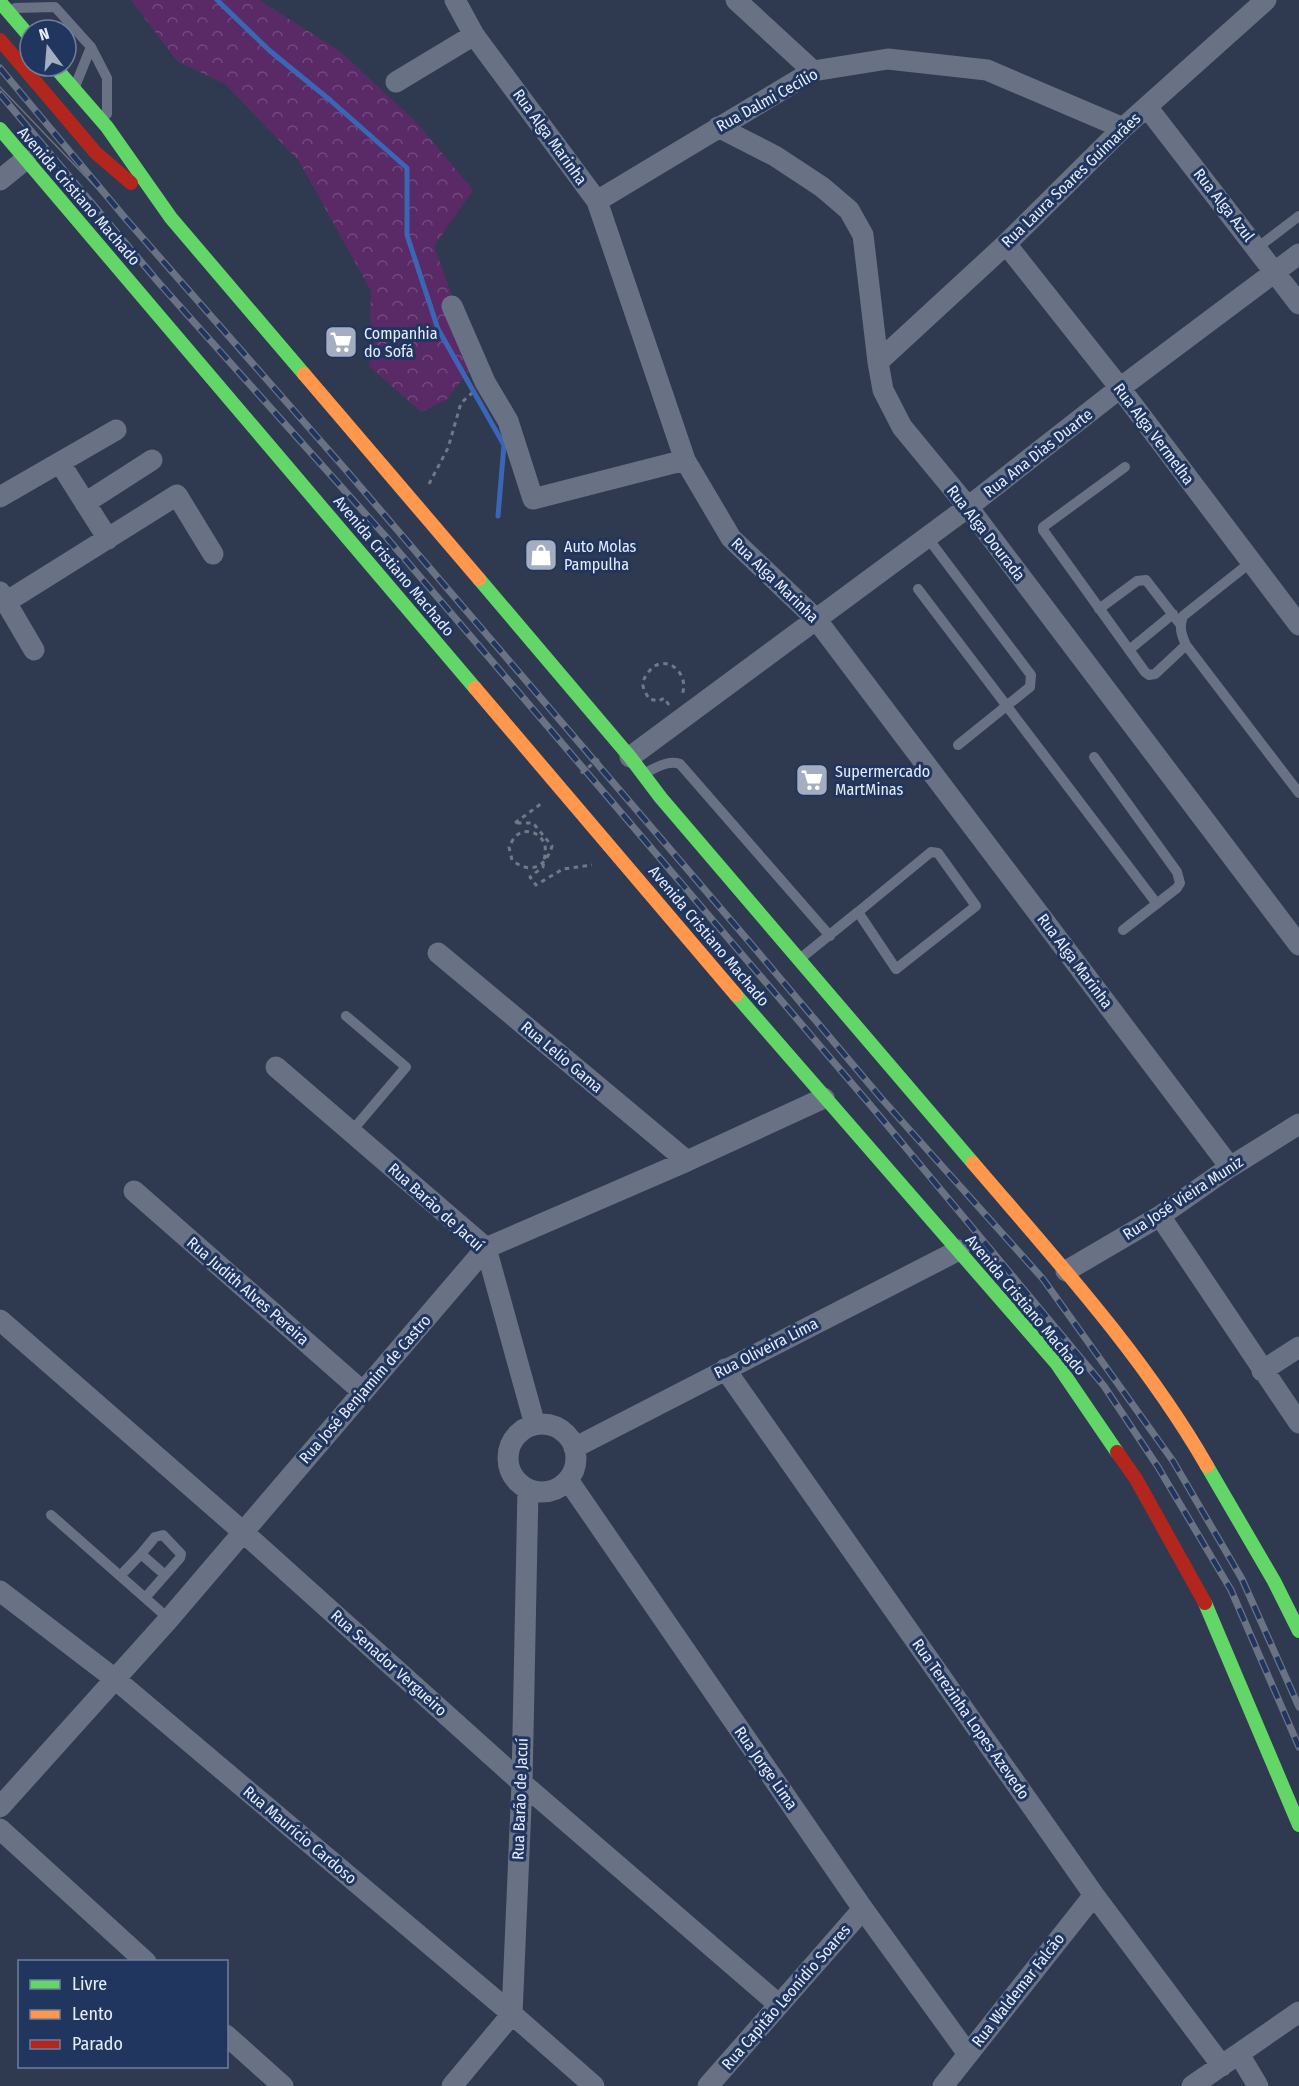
<svg xmlns="http://www.w3.org/2000/svg" width="1299" height="2086" font-family="'Fira Sans Condensed',sans-serif">
	<defs>
		<pattern id="forest-crowns" width="20" height="18" patternUnits="userSpaceOnUse" patternTransform="scale(1.5)"><rect width="20" height="18" fill="#5a2a66"/><path d="M2 6a3 3 0 1 1 6 0M12 15a3 3 0 1 1 6 0" fill="none" stroke="#72497d"/></pattern>
	</defs>
	<rect width="100%" height="100%" fill="#2f3a50"/>
	<!-- forest -->
	<path fill="url(#forest-crowns)" d="M131 0H259L341 52 417 123 473 190 434 246 476 362 446 400 421 412 369 366 371 291 299 161 225 84 177 61Z"/>
	<g fill="none" stroke-linecap="round" stroke-linejoin="round">
		<!-- stream -->
		<path stroke="#3b65b6" stroke-width="5" d="M217 0 270 51 330 100 407 168V235L438 329 504 445 498 516"/>
		<!-- path -->
		<path stroke="#707786" stroke-width="3" stroke-dasharray="4.5 4.5" stroke-linecap="butt" d="M429 484 448 448 461 403 472 393
			M669 705 664 698 659 701 649 699C647 695 644 691 643 686 642 681 645 677 648 673 662 651 691 671 682 695
			M581 773 599 759
			M515 823 542 803
			M517 823H533L552 846C546 867 530 875 512 860L509 847C511 843 514 837 517 835 528 827 542 834 545 846 546 853 544 860 543 867L530 877 536 885 563 869 592 865"/>
		<!-- lane -->
		<path stroke="#697284" stroke-width="10" d="M15 8 55 7 91 47 107 78V114
			M76 84 91 47
			M1257 248 1299 216
			M1125 467 1043 527V530L1145 672 1149 675 1155 674 1186 645
			M927 537 1031 675 1030 687 958 745
			M1251 562 1183 616C1179 627 1181 634 1186 645L1299 793
			M918 589 1157 904
			M1099 609 1137 581 1146 580 1180 624
			M1129 650 1173 614
			M1094 757 1177 872 1180 883 1177 888 1123 930
			M647 772C658 767 668 760 680 764L830 936
			M801 958 858 912 896 969 976 906 938 853 931 852 858 912
			M346 1016 406 1067 351 1132
			M51 1515 169 1619
			M141 1554 165 1575
			M120 1576 141 1554 155 1537 163 1535 181 1554 180 1558 145 1598"/>
		<!-- street -->
		<path stroke="#697284" stroke-width="21" d="M455 0 474 35 597 201 685 460 731 538 816 619 1230 1167
			M736 0 813 71
			M396 82 474 35
			M1147 107 1299 304
			M718 127 775 156 822 187 849 210 863 235 878 362 883 390 902 427 968 507 1299 945
			M0 180 26 159
			M597 201 813 71 888 59 987 70 1123 128
			M1006 244 1120 388 1299 625
			M452 306 485 382 508 421 533 499 685 460
			M878 362 1006 244 1123 128 1266 0
			M60 463 108 539
			M0 497 116 430
			M85 503 152 460
			M0 592 34 650
			M6 602 177 495 213 554
			M630 757 968 507 1120 388 1299 254
			M438 953 687 1161
			M276 1067 486 1248 535 1425
			M134 1191 363 1392
			M1160 1216 1299 1423
			M1066 1271 1160 1216 1230 1167 1299 1124
			M0 1320 243 1532 522 1783 778 2004
			M725 1369 1094 1895 1222 2066
			M1262 1371 1299 1347
			M508 1458a34 34 0 1 1 68 0a34 34 0 1 1-68 0Z
			M574 1448 959 1250
			M568 1480 863 1909 968 2054
			M0 1591 115 1679 512 2014 594 2086
			M0 1807 169 1619 486 1248 687 1161 824 1098
			M0 1829 146 1962
			M226 2035 283 2086
			M1239 2054 1258 2086
			M452 2086 512 2014 522 1783 528 1489
			M708 2086 863 1909
			M943 2086 1094 1895
			M1192 2086 1299 2012"/>
		<!-- fast -->
		<path stroke="#63d668" stroke-width="14" d="M0 2 30 37
			M54 66 107 127 171 218 304 374
			M0 129 475 688
			M479 579 630 757 661 798 973 1163
			M736 995 1057 1364 1117 1452
			M1207 1466 1274 1581 1299 1631
			M1205 1603 1299 1825"/>
		<!-- slow -->
		<path stroke="#ff974d" stroke-width="14" d="M304 374 479 579
			M475 688 736 995
			M973 1163C1056 1260 1143 1355 1207 1466"/>
		<!-- jam -->
		<path stroke="#b3261e" stroke-width="14" d="M0 40 96 153 131 183
			M1117 1452 1136 1479 1205 1603"/>
		<!-- tram -->
		<path stroke="#6a7383" stroke-width="1.5" d="M0 87 126 219"/>
		<defs>
			<path id="rail" d="M0 68 126 219 346 470 752 945 881 1098 1043 1279 1173 1461 1242 1579 1299 1707
				M0 94 159 283 387 538 872 1107 1104 1386 1158 1467 1231 1590 1299 1747"/>
		</defs>
		<!-- rail casing -->
		<use href="#rail" stroke="#6a7383" stroke-width="7"/>
		<!-- rail -->
		<use href="#rail" stroke="#21365e" stroke-width="4.5" stroke-dasharray="14" stroke-linecap="butt"/>
	</g>
	<!-- icons -->
	<defs>
		<symbol id="supermarket-square" viewBox="-11 -11 22 22"><rect x="-9" y="-9" width="18" height="18" rx="4" fill="#a5aec0" stroke="#21365e"/><path d="M-6-5.5h2.5l.6 2H6L4.5 2H-2.5L-4.4-4H-6ZM-1.5 3.2a1.3 1.3 0 1 0 .1 0ZM3 3.2a1.3 1.3 0 1 0 .1 0Z" fill="#fff"/></symbol>
		<symbol id="shop-square" viewBox="-11 -11 22 22"><rect x="-9" y="-9" width="18" height="18" rx="4" fill="#a5aec0" stroke="#21365e"/><path d="M-5-2.5h2.3a2.7 3.5 0 0 1 5.4 0H5L5.5 6h-11ZM-1.5-2.5h3a1.5 2.3 0 0 0-3 0Z" fill="#fff"/></symbol>
	</defs>
	<g fill-rule="evenodd">
		<use href="#supermarket-square" x="322" y="323" width="38" height="38"/>
		<use href="#shop-square" x="522" y="536" width="38" height="38"/>
		<use href="#supermarket-square" x="793" y="761" width="38" height="38"/>
	</g>
	<g text-anchor="middle" dominant-baseline="central" stroke-width="6" stroke-linejoin="round" paint-order="stroke">
		<!-- street labels -->
		<g font-size="16" fill="#e5edfc" stroke="#21365e">
			<text transform="translate(767 100) rotate(-29)">Rua Dalmi Cecílio</text>
			<text transform="translate(550 137) rotate(54)">Rua Alga Marinha</text>
			<text transform="translate(1071 180) rotate(-44)">Rua Laura Soares Guimarães</text>
			<text transform="translate(79 196) rotate(49)">Avenida Cristiano Machado</text>
			<text transform="translate(1224 205) rotate(52)">Rua Alga Azul</text>
			<text transform="translate(1154 434) rotate(53)">Rua Alga Vermelha</text>
			<text transform="translate(1038 453) rotate(-38)">Rua Ana Dias Duarte</text>
			<text transform="translate(986 533) rotate(52)">Rua Alga Dourada</text>
			<text transform="translate(394 566) rotate(50)">Avenida Cristiano Machado</text>
			<text transform="translate(775 580) rotate(44)">Rua Alga Marinha</text>
			<text transform="translate(709 936) rotate(50)">Avenida Cristiano Machado</text>
			<text transform="translate(1075 961) rotate(53)">Rua Alga Marinha</text>
			<text transform="translate(562 1057) rotate(40)">Rua Lelio Gama</text>
			<text transform="translate(1183 1198) rotate(-33)">Rua José Vieira Muniz</text>
			<text transform="translate(436 1207) rotate(42)">Rua Barão de Jacuí</text>
			<text transform="translate(248 1291) rotate(41)">Rua Judith Alves Pereira</text>
			<text transform="translate(1026 1305) rotate(50)">Avenida Cristiano Machado</text>
			<text transform="translate(766 1348) rotate(-27)">Rua Oliveira Lima</text>
			<text transform="translate(365 1389) rotate(-49)">Rua José Benjamim de Castro</text>
			<text transform="translate(389 1663) rotate(42)">Rua Senador Vergueiro</text>
			<text transform="translate(971 1719) rotate(55)">Rua Terezinha Lopes Azevedo</text>
			<text transform="translate(766 1768) rotate(55)">Rua Jorge Lima</text>
			<text transform="translate(520 1799) rotate(-88)">Rua Barão de Jacuí</text>
			<text transform="translate(300 1835) rotate(40)">Rua Maurício Cardoso</text>
			<text transform="translate(1018 1990) rotate(-52)">Rua Waldemar Falcão</text>
			<text transform="translate(786 1997) rotate(-49)">Rua Capitão Leonídio Soares</text>
		</g>
		<!-- poi labels -->
		<g font-size="16" fill="#e5edfc" stroke="#21365e" text-anchor="start">
			<text x="364" y="333">Companhia<tspan x="364" dy="18">do Sofá</tspan></text>
			<text x="564" y="546">Auto Molas<tspan x="564" dy="18">Pampulha</tspan></text>
			<text x="835" y="771">Supermercado<tspan x="835" dy="18">MartMinas</tspan></text>
		</g>
	</g>
	<!-- legend -->
	<rect x="18" y="1960" width="210" height="108" fill="#21365e" stroke="#6f7f9d" stroke-width="1.5"/>
	<rect x="30" y="1980" width="30" height="9" fill="#63d668" stroke="#6f7f9d" stroke-width="1.5"/>
	<text x="72" y="1990" font-size="18" fill="#e5edfc">Livre</text>
	<rect x="30" y="2010" width="30" height="9" fill="#ff974d" stroke="#6f7f9d" stroke-width="1.5"/>
	<text x="72" y="2020" font-size="18" fill="#e5edfc">Lento</text>
	<rect x="30" y="2040" width="30" height="9" fill="#b3261e" stroke="#6f7f9d" stroke-width="1.5"/>
	<text x="72" y="2050" font-size="18" fill="#e5edfc">Parado</text>
	<!-- north arrow -->
	<g transform="translate(48 48) rotate(344)"><circle r="28" fill="#21365e" stroke="#6f7f9d" stroke-width="1.5"/>
	<path d="M0-4.5L10 22L0 15L-10 22Z" fill="#a5aec0"/>
	<text y="-9" font-size="16" font-weight="bold" text-anchor="middle" fill="#e5edfc">N</text>
	</g>
</svg>
